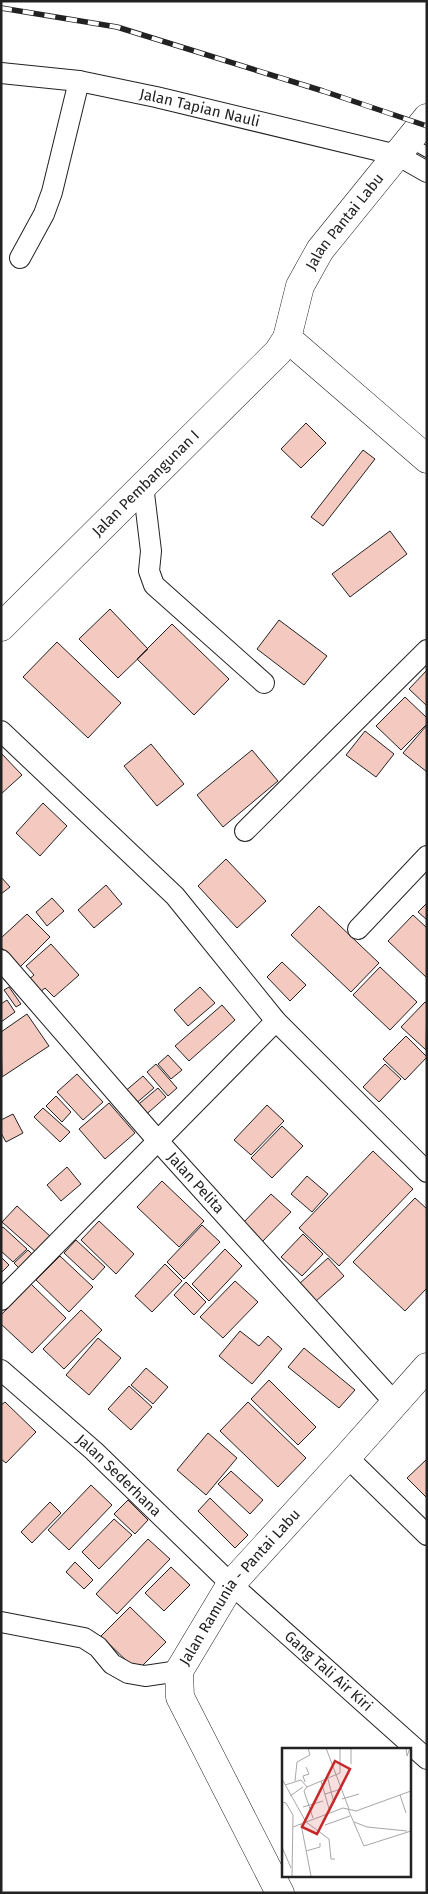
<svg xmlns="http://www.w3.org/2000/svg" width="428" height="1894" font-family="'Fira Sans',sans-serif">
	<rect width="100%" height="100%" fill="#fff"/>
	<!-- building -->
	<path fill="#f3c9c0" stroke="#222" d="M306 423 326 443 301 468 281 449Z
		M363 450 375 459 323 526 311 517Z
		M390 531 407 554 350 597 332 574Z
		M110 609 148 649 118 678 79 639Z
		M279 620 327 656 304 685 257 649Z
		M172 624 229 679 194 715 137 659Z
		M57 642 121 703 88 738 23 677Z
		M427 670V706L409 689Z
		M405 697 427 718V724L401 750 376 726Z
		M427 725V772L403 753Z
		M365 731 394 754 376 777 346 755Z
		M151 744 184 784 157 806 124 766Z
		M252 750 278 781 223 827 197 795Z
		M1 753 22 775 1 794Z
		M43 803 67 826 40 856 16 833Z
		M226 859 266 901 237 928 198 886Z
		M1 877 10 887 1 894Z
		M106 885 122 904 94 928 78 910Z
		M52 898 64 911 47 926 36 912Z
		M427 903V920L418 912Z
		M319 906 379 963 351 992 291 935Z
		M27 914 50 937 20 967 1 947V938Z
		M413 915 427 928V978L388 941Z
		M51 944 79 975 54 997 45 988 39 993 27 981 34 975 26 966Z
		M282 962 306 985 290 1001 267 977Z
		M380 967 417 1002 390 1030 353 995Z
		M9 987 21 1004 16 1007 4 990Z
		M200 987 215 1003 188 1026 174 1010Z
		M7 1000 15 1012 1 1022V1004Z
		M425 1002 427 1003 426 1050 401 1027Z
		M222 1005 235 1020 189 1061 175 1046Z
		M27 1014 49 1046 2 1077 1 1032Z
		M406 1036 427 1057 405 1080 383 1059Z
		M168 1055 182 1070 171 1079 158 1064Z
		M156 1064 177 1088 168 1096 147 1072Z
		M385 1064 401 1079 379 1102 363 1087Z
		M77 1074 103 1102 83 1120 57 1092Z
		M143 1076 154 1088 134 1105 123 1093Z
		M158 1088 166 1097 142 1118 134 1108Z
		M56 1096 71 1112 62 1122 46 1106Z
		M109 1103 135 1133 105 1159 79 1129Z
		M267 1105 284 1121 251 1155 234 1140Z
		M43 1108 70 1132 60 1142 34 1117Z
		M13 1114 23 1133 6 1142 1 1133V1120Z
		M282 1126 303 1146 272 1178 251 1158Z
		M373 1151 413 1189 339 1266 299 1228Z
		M67 1167 81 1184 61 1201 47 1185Z
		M307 1176 328 1194 312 1212 291 1194Z
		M162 1181 204 1221 179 1247 137 1207Z
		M271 1194 291 1212 261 1243 242 1224Z
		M415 1198 427 1209V1288L405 1311 353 1262Z
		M17 1206 51 1237 37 1253 2 1222Z
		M99 1221 134 1254 116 1274 81 1240Z
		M202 1225 220 1242 184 1279 167 1262Z
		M3 1227 27 1249 13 1262 1 1251V1229Z
		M303 1234 323 1254 302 1276 281 1257Z
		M76 1240 105 1267 93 1280 64 1253Z
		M225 1249 242 1266 209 1301 192 1284Z
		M28 1250 34 1256 20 1269 14 1263Z
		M60 1256 93 1287 69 1312 36 1280Z
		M1 1257 9 1265 1 1273Z
		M328 1258 344 1276 315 1302 299 1284Z
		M165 1264 182 1281 152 1312 135 1296Z
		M235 1281 258 1302 223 1338 200 1317Z
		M186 1282 206 1302 194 1315 174 1295Z
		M31 1284 66 1318 32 1353 1 1324V1315Z
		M81 1310 102 1330 64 1369 43 1349Z
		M240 1331 259 1346 268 1336 282 1349 252 1384 219 1356Z
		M98 1338 121 1358 89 1395 66 1375Z
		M304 1348 355 1390 339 1408 288 1367Z
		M146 1368 168 1387 153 1404 131 1385Z
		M269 1380 316 1427 298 1445 251 1399Z
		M129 1386 152 1407 131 1430 108 1409Z
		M5 1402 36 1432 6 1463 1 1459V1405Z
		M248 1402 306 1458 278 1487 220 1431Z
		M208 1433 237 1458 206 1495 177 1470Z
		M427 1459V1498L407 1478Z
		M231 1471 263 1500 250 1514 218 1484Z
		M91 1485 112 1505 69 1550 48 1530Z
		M210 1498 248 1535 235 1548 198 1511Z
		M128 1500 148 1520 135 1534 114 1514Z
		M50 1502 61 1513 32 1543 21 1532Z
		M114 1519 132 1535 99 1569 82 1552Z
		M148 1539 170 1559 117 1614 96 1594Z
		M75 1562 93 1580 84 1589 66 1572Z
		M171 1567 190 1585 164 1611 145 1593Z
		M130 1607 166 1642 137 1671 101 1636Z"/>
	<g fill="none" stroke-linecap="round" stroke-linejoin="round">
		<defs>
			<path id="service" d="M409 142 427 152"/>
			<g id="minor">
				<path id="s1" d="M1 73 79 81 156 97 397 155 427 172"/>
				<path d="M20 258 44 214 52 192 79 81"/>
				<path d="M143 485 151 551 149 571 154 585 264 683"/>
				<path d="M1 731 175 896 276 1021 427 1172"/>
				<path d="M245 831 427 650"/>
				<path d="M358 929 427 856"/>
				<path id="s2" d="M1 960 158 1141 395 1403"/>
				<path d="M1 1300 276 1021"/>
				<path id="s3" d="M1 1370 94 1451 231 1584 427 1759"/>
				<path d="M347 1457 427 1535"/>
				<path d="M1 1622 84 1638 98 1647 112 1664 128 1673 145 1676 179 1671"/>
			</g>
			<g id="secondary">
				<path d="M287 338 427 459"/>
				<path id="s4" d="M1 627 278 352 287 338 300 286 320 250 427 118"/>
				<path id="s5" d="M280 1893 180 1697 179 1671 231 1584 347 1457 427 1367"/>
			</g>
		</defs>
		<!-- service casing -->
		<use href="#service" stroke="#222" stroke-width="12"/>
		<!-- minor casing -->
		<use href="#minor" stroke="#222" stroke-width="22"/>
		<!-- secondary casing -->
		<use href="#secondary" stroke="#222" stroke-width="29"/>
		<!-- service -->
		<use href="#service" stroke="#fff" stroke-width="10"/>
		<!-- minor -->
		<use href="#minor" stroke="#fff" stroke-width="20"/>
		<!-- secondary -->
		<use href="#secondary" stroke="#fff" stroke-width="28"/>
		<defs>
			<path id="rail" d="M1 8 117 27 323 91 427 126"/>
		</defs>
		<!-- rail casing -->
		<use href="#rail" stroke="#222" stroke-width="5.5"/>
		<!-- rail -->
		<use href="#rail" stroke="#fff" stroke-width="4" stroke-dasharray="11" stroke-linecap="butt"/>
	</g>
	<g text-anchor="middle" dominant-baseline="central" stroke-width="4" stroke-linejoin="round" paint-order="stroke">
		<!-- street labels -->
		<g font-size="15" fill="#222" stroke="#fff">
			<text stroke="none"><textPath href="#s1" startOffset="202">Jalan Tapian Nauli</textPath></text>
			<text stroke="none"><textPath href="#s4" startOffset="539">Jalan Pantai Labu</textPath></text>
			<text stroke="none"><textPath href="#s4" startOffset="204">Jalan Pembangunan I</textPath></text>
			<text stroke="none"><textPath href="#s2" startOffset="296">Jalan Pelita</textPath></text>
			<text stroke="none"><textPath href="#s3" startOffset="158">Jalan Sederhana</textPath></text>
			<text stroke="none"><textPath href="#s5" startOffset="350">Jalan Ramunia - Pantai Labu</textPath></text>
			<text stroke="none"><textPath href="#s3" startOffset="445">Gang Tali Air Kiri</textPath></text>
		</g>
	</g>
	<!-- overview -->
	<g transform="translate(282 1748)">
		<rect width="129" height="129" fill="#fff"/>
		<path fill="none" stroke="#a7a7a7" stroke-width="1" d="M44 0 67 61M124 0 125 8 128 0M69 16V0M0 31 24 74 47 91 49 111H53M46 31 52 55M13 33 15 14 28 7 26 0M39 33 48 64M23 34 21 28 27 26 24 19M3 37 19 32 25 39M43 46 59 41M118 47 124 65M8 48 21 39M60 51 77 46M0 54 4 55 11 67 10 128M21 59 41 53M66 61 82 98 129 83M31 70 22 43 25 39 58 25V0M72 74 85 79 125 83M19 76 29 128M43 77 68 68M11 79 61 60 74 63 129 43M0 99 9 120M24 103 38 99V95"/>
		<path fill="#c62828" fill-opacity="0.15" stroke="#c62828" stroke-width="2.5" d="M53 13 68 21 35 86 20 79Z"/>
		<rect width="129" height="129" fill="none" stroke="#222" stroke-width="2.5"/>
	</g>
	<!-- border -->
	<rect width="428" height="1894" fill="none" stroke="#222222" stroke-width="5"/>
</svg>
